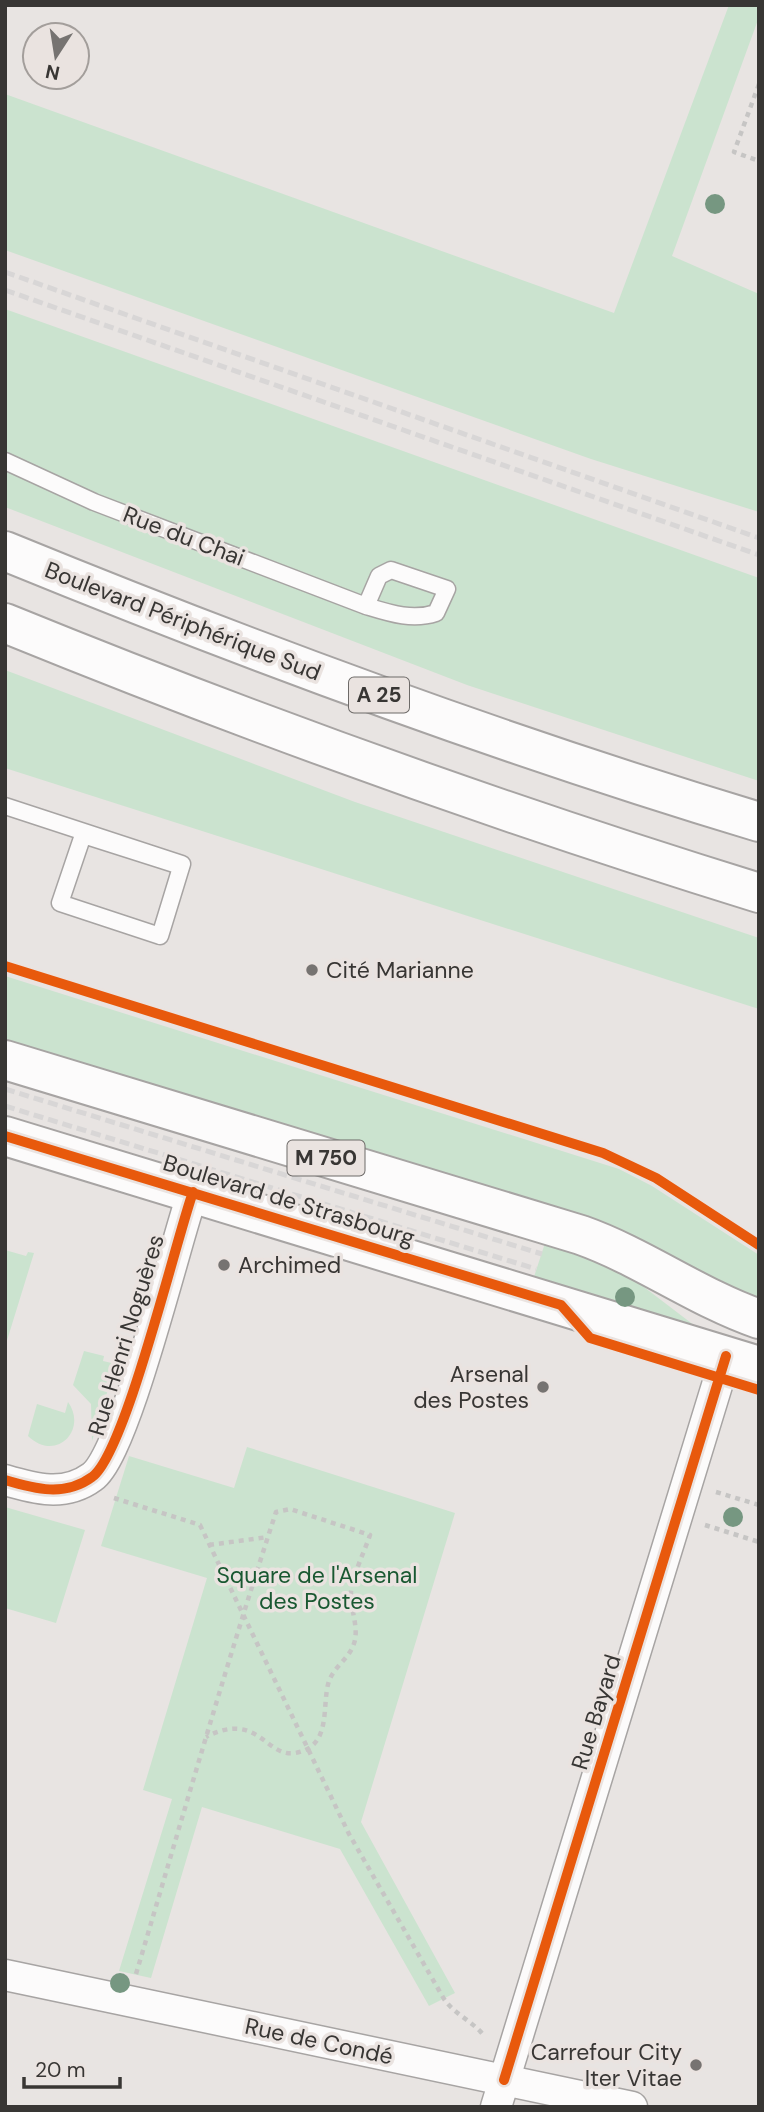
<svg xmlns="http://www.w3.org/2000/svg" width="764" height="2112" font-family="'DM Sans',sans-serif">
	<rect width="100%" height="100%" fill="#e8e4e2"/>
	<!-- green -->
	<path fill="#cbe3cf" d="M729 5H759V17L672 256 759 294V512L591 459 5 250V94L614 313Z
		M5 309 759 578V781L467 685 5 507Z
		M5 670 355 802 759 938V1009L5 768Z
		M5 976 619 1169 652 1186 759 1255V1309L5 1041Z
		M546 1240 619 1268 699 1329 532 1283Z
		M5 1250 26 1256 28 1252 34 1253 5 1347Z
		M84 1351 104 1356 103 1361 116 1364 92 1441 91 1404 73 1385Z
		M68 1402C88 1430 56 1463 28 1436L37 1404 65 1413Z
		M247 1447 455 1513 361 1822 455 1993 429 2006 340 1849 202 1807 151 1978 119 1971 172 1799 143 1790 207 1578 101 1546 129 1456 234 1488Z
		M5 1507 85 1530 56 1623 5 1608Z"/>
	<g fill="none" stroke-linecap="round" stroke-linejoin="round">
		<defs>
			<path id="service" d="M5 461 94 502 366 606C389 613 412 621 436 613L447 589 391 570 379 576 366 606
				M5 806 182 864 160 936 60 903 83 835 174 864"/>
			<path id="minor" d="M5 1480C35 1489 65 1497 92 1477 125 1454 175 1243 193 1192
				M5 1975 632 2107
				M496 2107 726 1356"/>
			<path id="primary" d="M5 1060 581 1235C643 1257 696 1297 759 1319
				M5 1136 759 1366"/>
			<path id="motorway" d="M5 551C252 652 503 745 759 822
				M5 623C253 724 503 814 759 893"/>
		</defs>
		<!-- service casing -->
		<use href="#service" stroke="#a7a4a3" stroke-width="19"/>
		<!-- minor casing -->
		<use href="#minor" stroke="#a7a4a3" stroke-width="33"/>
		<!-- primary casing -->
		<use href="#primary" stroke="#a7a4a3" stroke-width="42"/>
		<!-- motorway casing -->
		<use href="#motorway" stroke="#a7a4a3" stroke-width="42"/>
		<!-- path -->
		<path stroke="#c6c5c4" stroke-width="4.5" stroke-dasharray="5 5" stroke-linecap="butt" d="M759 84 734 152 759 161
			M716 1492 759 1505
			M114 1498 200 1525 349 1834 444 1999C455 2015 473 2021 485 2037
			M705 1525 759 1542
			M209 1545 268 1537
			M136 1974C182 1819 226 1665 276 1512L290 1509 370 1535C364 1553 353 1574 351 1592 350 1608 358 1624 355 1640 351 1658 335 1665 329 1681 321 1705 333 1747 295 1753 266 1758 258 1710 206 1737"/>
		<!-- service -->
		<use href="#service" stroke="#fcfbfb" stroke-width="16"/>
		<!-- minor -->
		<use href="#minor" stroke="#fcfbfb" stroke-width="30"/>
		<!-- primary -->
		<use href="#primary" stroke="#fcfbfb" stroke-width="38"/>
		<!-- motorway -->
		<use href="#motorway" stroke="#fcfbfb" stroke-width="38"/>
		<!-- rail -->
		<path stroke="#d8d6d6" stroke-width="5" stroke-dasharray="10 5" stroke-linecap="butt" d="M5 272 759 538
			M5 290 759 555
			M5 1089 542 1254
			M5 1106 536 1269"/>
		<defs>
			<path id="cycleway" d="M5 966 603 1153 656 1178 759 1245
				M5 1136 561 1305 590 1338 759 1390
				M5 1480C35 1489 65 1497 92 1477 125 1454 175 1243 193 1192
				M504 2080 726 1356"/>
		</defs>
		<!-- cycleway casing -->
		<use href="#cycleway" stroke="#eae3e0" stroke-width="15"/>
		<!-- cycleway -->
		<use href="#cycleway" stroke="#e8590c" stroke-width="10"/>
	</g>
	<!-- trees -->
	<g fill="#769781">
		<circle cx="715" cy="204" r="10"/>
		<circle cx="625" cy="1297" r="10"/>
		<circle cx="733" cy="1517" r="10"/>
		<circle cx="120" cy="1983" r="10"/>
	</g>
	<!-- markers -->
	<g fill="#767371" stroke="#eae3e0" stroke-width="2.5">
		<circle cx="312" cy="970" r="7"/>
		<circle cx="224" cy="1265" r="7"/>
		<circle cx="543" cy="1387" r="7"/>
		<circle cx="696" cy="2065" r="7"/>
	</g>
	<g text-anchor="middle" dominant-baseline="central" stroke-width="7" stroke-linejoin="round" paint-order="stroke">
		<!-- shield labels -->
		<g fill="#eae3e0" stroke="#6d6a68" stroke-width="2">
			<rect x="349" y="677.5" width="60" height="35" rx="5"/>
			<rect x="287.5" y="1140.5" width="77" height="35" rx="5"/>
		</g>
		<g font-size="21" font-weight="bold" fill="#383634">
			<text x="379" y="695">A 25</text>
			<text x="326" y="1158">M 750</text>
		</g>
		<!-- street labels -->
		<g font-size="23" fill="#383634" stroke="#eae3e0">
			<text transform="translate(184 536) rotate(21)">Rue du Chai</text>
			<text transform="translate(183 621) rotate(21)">Boulevard Périphérique Sud</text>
			<text transform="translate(289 1200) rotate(17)">Boulevard de Strasbourg</text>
			<text transform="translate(126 1335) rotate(-73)">Rue Henri Noguères</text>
			<text transform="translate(596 1712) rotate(-73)">Rue Bayard</text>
			<text transform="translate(319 2041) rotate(12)">Rue de Condé</text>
		</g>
		<!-- poi labels -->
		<g font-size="23" fill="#383634" stroke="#eae3e0" text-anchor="start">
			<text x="326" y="970">Cité Marianne</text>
			<text x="238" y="1265">Archimed</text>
			<text x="529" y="1374" text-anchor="end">Arsenal<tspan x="529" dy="26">des Postes</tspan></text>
			<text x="682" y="2052" text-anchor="end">Carrefour City<tspan x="682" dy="26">Iter Vitae</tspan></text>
		</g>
		<!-- park labels -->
		<g font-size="23" fill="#195831" stroke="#eae3e0">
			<text x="317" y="1575">Square de l'Arsenal<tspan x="317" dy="26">des Postes</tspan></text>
		</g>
	</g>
	<!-- border -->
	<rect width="764" height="2112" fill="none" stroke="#383634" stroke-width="14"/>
	<!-- north arrow -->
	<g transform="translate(56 56) rotate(192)"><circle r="33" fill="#eae3e0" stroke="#a39e9b" stroke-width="2"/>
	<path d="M0-5L12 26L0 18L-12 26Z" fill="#767371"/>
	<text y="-10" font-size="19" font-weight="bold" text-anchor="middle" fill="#383634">N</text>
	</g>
	<!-- scale -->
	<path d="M24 2077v10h96v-10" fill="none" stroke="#383634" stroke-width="3.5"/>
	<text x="35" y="2077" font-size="21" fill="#383634" stroke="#eae3e0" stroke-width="5" paint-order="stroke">20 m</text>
</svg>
